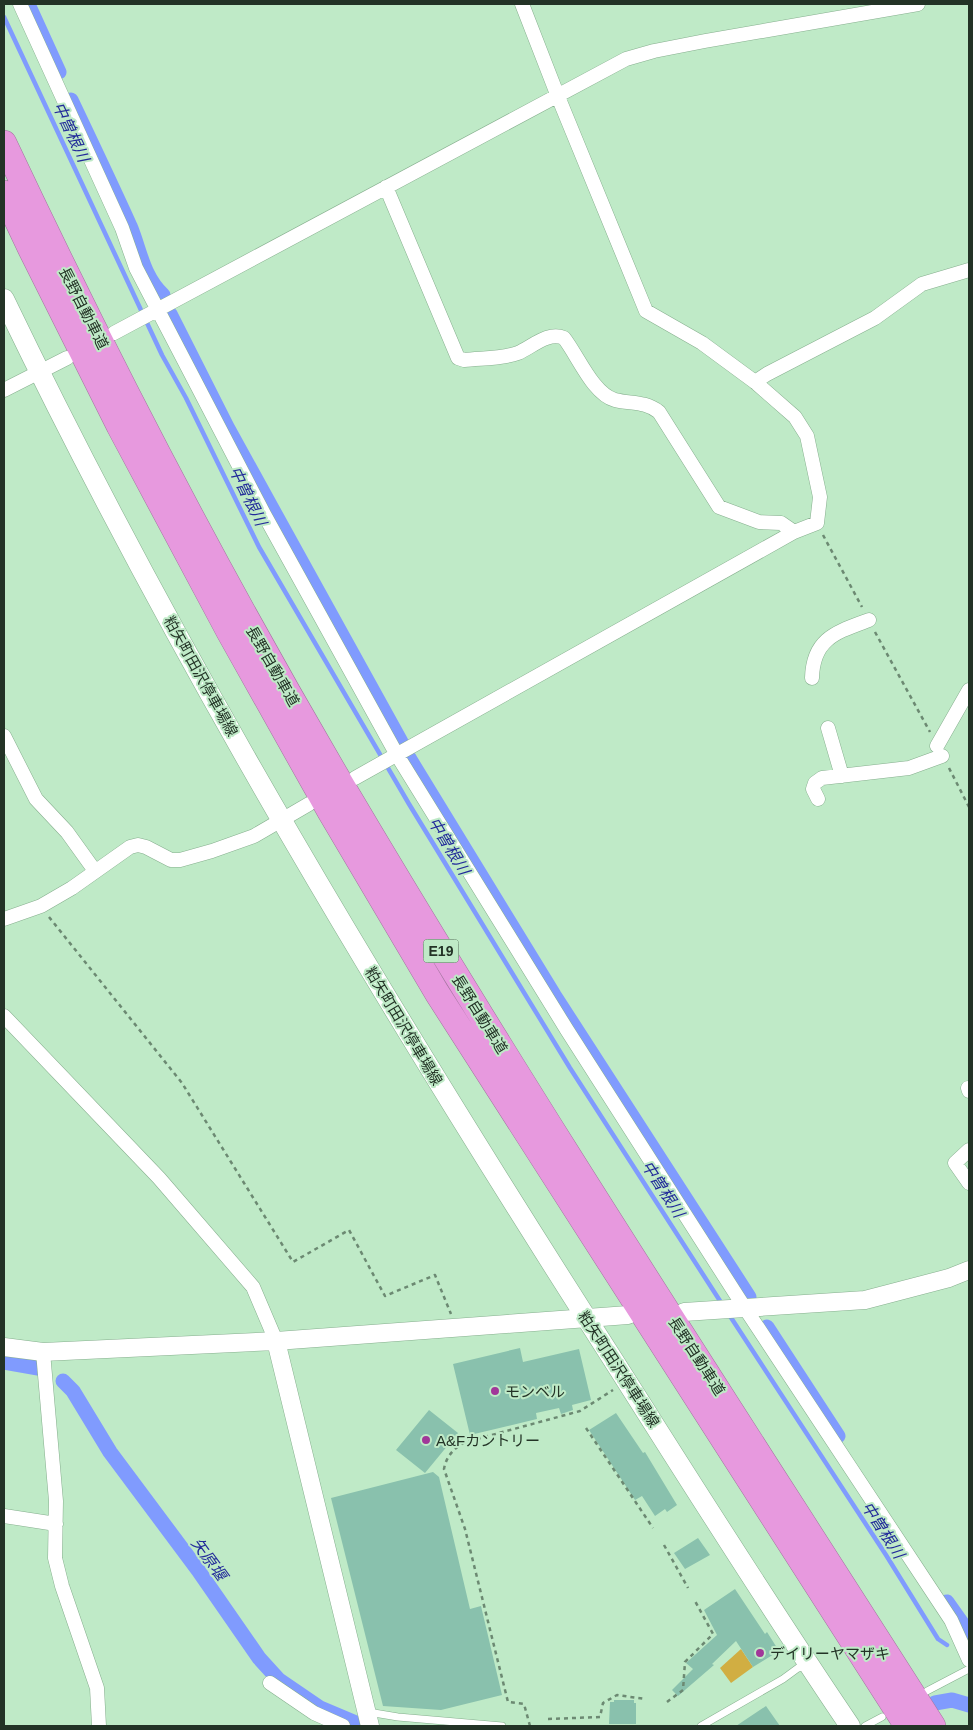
<svg xmlns="http://www.w3.org/2000/svg" width="973" height="1730" font-family="Arial,'Noto Sans JP',sans-serif">
	<rect width="100%" height="100%" fill="#bfeac7"/>
	<!-- green -->
	<path fill="#d1ae42" d="M741 1649 753 1667 731 1683 720 1668Z"/>
	<g fill="none" stroke-linecap="round" stroke-linejoin="round">
		<!-- stream -->
		<path stroke="#809bfe" stroke-width="4.5" d="M4 17 162 355 186 398 259 547 409 804 570 1068 722 1304
			M728 1313 886 1555 938 1639 947 1645"/>
		<!-- canal -->
		<path stroke="#809bfe" stroke-width="15" d="M28 4 59 72
			M71 100C91 142 111 184 130 226 140 250 143 277 163 295
			M170 314 227 427 401 742
			M409 758 554 995 749 1297
			M767 1327 838 1436
			M4 1362 38 1368
			M63 1381 73 1391 110 1452 198 1570 259 1658 279 1680 320 1708 358 1724
			M947 1602 969 1633
			M935 1703 952 1700 969 1705"/>
	</g>
	<!-- building -->
	<path fill="#89c1ad" d="M520 1348 523 1362 579 1349 591 1400 572 1405 573 1410 561 1414 559 1408 536 1413 537 1419 470 1435 453 1364Z
		M429 1410 458 1433 425 1473 396 1450Z
		M616 1413 643 1453 645 1452 677 1505 667 1512 665 1509 655 1516 642 1496 635 1500 589 1430Z
		M433 1472 439 1477 470 1609 481 1606 502 1695 441 1710 383 1706 331 1498Z
		M698 1538 710 1555 685 1569 674 1553Z
		M735 1589 765 1634 767 1632 779 1651 753 1667 736 1641 712 1664 714 1665 678 1696 672 1690 693 1669 686 1663 717 1635 704 1610Z
		M614 1700H634V1703H636V1724H609L610 1702H614Z
		M766 1706 780 1726H736Z"/>
	<g fill="none" stroke-linecap="round" stroke-linejoin="round">
		<defs>
			<path id="service" d="M927 1691 969 1669
				M368 1712 398 1717 502 1726
				M701 1726 783 1679 798 1668 807 1666
				M865 1726 882 1717"/>
			<path id="minor" d="M20 4 122 228 136 268 265 516 397 755 567 1030 739 1299 951 1620 969 1660
				M386 187 458 358 464 360C481 358 502 359 518 353 532 347 548 331 564 338 578 356 593 394 615 400 631 404 645 401 659 412L719 507 759 522 781 523 794 532
				M114 333 626 59 654 51 705 41 918 4
				M755 382 767 374 875 318 922 284 969 270
				M4 390 67 358
				M812 678C813 638 837 632 869 620
				M828 728 842 776
				M4 736 36 799 67 832 95 871
				M937 746 969 690
				M355 778 794 532 817 523 820 497 807 436 795 417 755 382 702 343 646 311 557 94 522 4
				M818 799 813 789 815 783 822 778 909 768 942 756
				M4 919 41 906 72 888 130 847 138 845 146 847 171 860H180L212 851 254 836 309 804
				M4 1016 159 1178 253 1287 276 1341
				M968 1088 969 1091
				M969 1150 955 1163 969 1183
				M43 1352 56 1501 55 1558 62 1586 97 1688 99 1726
				M4 1516 56 1524
				M270 1683 314 1713 343 1726"/>
			<path id="tertiary" d="M684 1312 865 1300 949 1278 969 1270
				M276 1341 370 1726
				M4 1347 43 1352 276 1341 628 1315"/>
			<path id="secondary" d="M4 299C180 665 391 1013 610 1355 689 1479 767 1604 850 1726"/>
			<path id="motorway" d="M4 143C110 368 226 590 353 804 538 1116 738 1420 933 1726
				M4 193 30 248 119 426 229 632 330 812 437 993 907 1726"/>
		</defs>
		<!-- service casing -->
		<use href="#service" stroke="#86af8e" stroke-width="8"/>
		<!-- minor casing -->
		<use href="#minor" stroke="#86af8e" stroke-width="15"/>
		<!-- tertiary casing -->
		<use href="#tertiary" stroke="#86af8e" stroke-width="19"/>
		<!-- secondary casing -->
		<use href="#secondary" stroke="#86af8e" stroke-width="21"/>
		<!-- motorway casing -->
		<use href="#motorway" stroke="#a2759e" stroke-width="26"/>
		<!-- path -->
		<path stroke="#6c8972" stroke-width="2.5" stroke-dasharray="4 4" stroke-linecap="butt" d="M823 535 862 607
			M875 632 930 732
			M949 768 969 807
			M49 917 182 1083 293 1262 349 1230 385 1296 435 1275 451 1314
			M586 1428 653 1528
			M664 1545 688 1588
			M667 1702 683 1690 685 1662 713 1634 695 1601
			M548 1719 600 1717 603 1703 617 1695 645 1699
			M530 1726 524 1704 508 1702 465 1529 444 1469C446 1457 454 1447 466 1442L580 1411 613 1390"/>
		<!-- service -->
		<use href="#service" stroke="#fff" stroke-width="7"/>
		<!-- minor -->
		<use href="#minor" stroke="#fff" stroke-width="14"/>
		<!-- tertiary -->
		<use href="#tertiary" stroke="#fff" stroke-width="18"/>
		<!-- secondary -->
		<use href="#secondary" stroke="#fff" stroke-width="20"/>
		<!-- motorway -->
		<use href="#motorway" stroke="#e799de" stroke-width="25"/>
	</g>
	<!-- markers -->
	<g fill="#a13799" stroke="#bfeac7" stroke-width="2">
		<circle cx="495" cy="1391" r="5"/>
		<circle cx="426" cy="1440" r="5"/>
		<circle cx="760" cy="1653" r="5"/>
	</g>
	<g text-anchor="middle" dominant-baseline="central" stroke-width="4" stroke-linejoin="round" paint-order="stroke">
		<!-- shield labels -->
		<rect fill="#bfeac7" stroke="#526a56" stroke-width="1" x="423.5" y="939.5" width="35" height="23" rx="4"/>
		<g font-size="14" font-weight="bold" fill="#233326">
			<text x="441" y="951">E19</text>
		</g>
		<!-- street labels -->
		<g font-size="15" fill="#233326" stroke="#bfeac7">
			<text transform="translate(84 308) rotate(63)">長野自動車道</text>
			<text transform="translate(273 666) rotate(60)">長野自動車道</text>
			<text transform="translate(201 676) rotate(61)">粕矢町田沢停車場線</text>
			<text transform="translate(480 1014) rotate(58)">長野自動車道</text>
			<text transform="translate(404 1026) rotate(59)">粕矢町田沢停車場線</text>
			<text transform="translate(697 1356) rotate(57)">長野自動車道</text>
			<text transform="translate(619 1369) rotate(57)">粕矢町田沢停車場線</text>
		</g>
		<!-- poi labels -->
		<g font-size="15" fill="#233326" stroke="#bfeac7" text-anchor="start">
			<text x="505" y="1391">モンベル</text>
			<text x="436" y="1440">A&amp;Fカントリー</text>
			<text x="770" y="1653">デイリーヤマザキ</text>
		</g>
		<!-- water labels -->
		<g font-size="16" font-style="italic" fill="#222a9a" stroke="#bfeac7">
			<text transform="translate(71 132) rotate(65)">中曽根川</text>
			<text transform="translate(248 496) rotate(64)">中曽根川</text>
			<text transform="translate(449 846) rotate(59)">中曽根川</text>
			<text transform="translate(663 1189) rotate(57)">中曽根川</text>
			<text transform="translate(883 1530) rotate(57)">中曽根川</text>
			<text transform="translate(209 1559) rotate(54)">矢原堰</text>
		</g>
	</g>
	<!-- border -->
	<rect width="973" height="1730" fill="none" stroke="#233326" stroke-width="10"/>
</svg>
